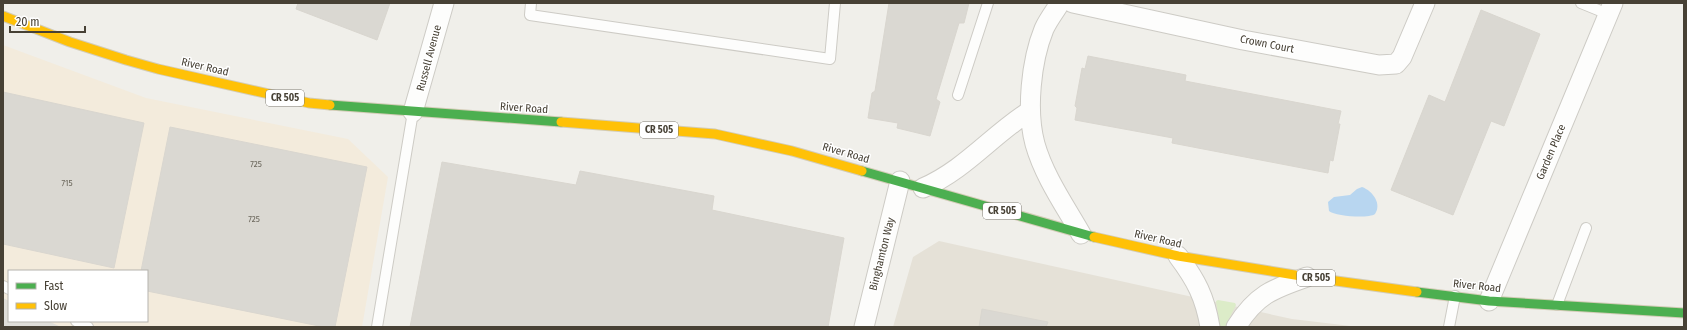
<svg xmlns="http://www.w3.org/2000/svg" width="1687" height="330" font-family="'Fira Sans Condensed',sans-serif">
	<rect width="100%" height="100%" fill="#f0efea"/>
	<!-- residential -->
	<path fill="#e5e1d7" d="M939 241 1292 319 1359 327H893L913 257Z"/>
	<!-- commercial -->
	<path fill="#f3ebdc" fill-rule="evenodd" d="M3 45 146 98 348 139 388 177 362 327H3ZM9 271H147V321H9Z"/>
	<!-- green -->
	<path fill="#dcecc8" d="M1218 300 1235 303 1236 305 1225 327H1220L1216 301Z"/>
	<!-- parking -->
	<path fill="#dfded9" d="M3 298 9 301V321H48L61 327H3Z"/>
	<!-- water -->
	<path fill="#b8d6f0" d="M1362 187C1373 191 1382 204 1375 214 1368 219 1335 216 1329 211L1328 202 1334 197 1350 195 1357 189Z"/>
	<!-- building -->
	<path fill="#dad8d2" stroke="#d9d6cf" d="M298 3H390L377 40 296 9Z
		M889 3H969L964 23H959L936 99 940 102 930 136 897 128 898 123 868 118 872 93 875 91Z
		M1481 10 1540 34 1504 126 1491 121 1453 215 1391 190 1429 95 1445 102Z
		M1088 56 1186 75 1185 81 1341 111 1338 124H1340L1333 161 1330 160 1328 173 1172 143 1173 138 1075 120 1077 108 1075 106 1082 68 1085 69Z
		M3 92 144 123 114 268 3 244Z
		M170 127 367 167 335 327H324L147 291V271H141Z
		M442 162 576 185 580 171 714 196 712 210 844 238 828 327H410Z
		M982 309 1048 322 1046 327H979Z"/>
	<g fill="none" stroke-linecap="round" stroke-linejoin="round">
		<defs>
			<path id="lane" d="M531 3 530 15 830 59 835 3
				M1581 3 1608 14
				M958 95 988 3
				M3 286 9 289
				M1557 305 1586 228
				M76 321 88 327
				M377 327 413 112
				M1449 327 1455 296"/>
			<path id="street" d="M1060 3C1055 11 1048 20 1044 29 1031 61 1026 111 1035 144 1044 176 1065 206 1081 234
				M1073 3 1243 40 1379 65 1396 64 1402 57 1425 3
				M413 112 444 3
				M923 188C965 170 993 134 1030 111
				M1178 256C1196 280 1205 297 1210 327
				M1489 301 1613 3
				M864 327 900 181
				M1236 327C1256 295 1272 289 1307 277"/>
			<path id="fast" d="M330 105 561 122
				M862 171 1094 237
				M1417 292 1489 301 1684 313"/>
			<path id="slow" d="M3 16 70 42 126 60 158 69 309 103 330 105
				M561 122 715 134 792 151 862 171
				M1094 237 1178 256 1307 277 1417 292"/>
		</defs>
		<!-- lane casing -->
		<use href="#lane" stroke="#cdcbc5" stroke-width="12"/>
		<!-- street casing -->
		<use href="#street" stroke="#cdcbc5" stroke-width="21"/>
		<!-- fast casing -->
		<use href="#fast" stroke="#d3ccb6" stroke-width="11"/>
		<!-- slow casing -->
		<use href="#slow" stroke="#d3ccb6" stroke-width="11"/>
		<!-- lane -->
		<use href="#lane" stroke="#fdfdfc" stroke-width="10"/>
		<!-- street -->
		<use href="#street" stroke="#fdfdfc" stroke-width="19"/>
		<!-- fast -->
		<use href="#fast" stroke="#4caf50" stroke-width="9"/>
		<!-- slow -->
		<use href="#slow" stroke="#ffc107" stroke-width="9"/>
	</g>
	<g text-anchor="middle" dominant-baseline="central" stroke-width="3" stroke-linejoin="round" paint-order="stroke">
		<!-- number labels -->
		<g font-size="9" fill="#6c685d">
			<text x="256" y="164">725</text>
			<text x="67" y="183">715</text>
			<text x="254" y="219">725</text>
		</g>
		<!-- shield labels -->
		<g fill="#fff" stroke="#7e7a72" stroke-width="1">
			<rect x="266" y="90" width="38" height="16" rx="3"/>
			<rect x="640" y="122" width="38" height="16" rx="3"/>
			<rect x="983" y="203" width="38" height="16" rx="3"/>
			<rect x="1297" y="270" width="38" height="16" rx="3"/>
		</g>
		<g font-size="10" font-weight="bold" fill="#474135">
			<text x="285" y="98">CR 505</text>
			<text x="659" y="130">CR 505</text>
			<text x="1002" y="211">CR 505</text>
			<text x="1316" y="278">CR 505</text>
		</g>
		<!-- street labels -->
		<g font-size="11" fill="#474135" stroke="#fff">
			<text transform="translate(1267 44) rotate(11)">Crown Court</text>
			<text transform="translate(429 58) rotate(-75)">Russell Avenue</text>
			<text transform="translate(205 67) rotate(13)">River Road</text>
			<text transform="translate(524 108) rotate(4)">River Road</text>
			<text transform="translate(1551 152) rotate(-67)">Garden Place</text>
			<text transform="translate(846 153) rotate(16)">River Road</text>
			<text transform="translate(1158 239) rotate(13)">River Road</text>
			<text transform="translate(882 254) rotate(-76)">Binghamton Way</text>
			<text transform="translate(1477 286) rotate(6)">River Road</text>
		</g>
	</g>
	<!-- border -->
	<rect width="1687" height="330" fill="none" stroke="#474135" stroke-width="8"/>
	<!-- legend -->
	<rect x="8" y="270" width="140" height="52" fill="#ffffff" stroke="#b5b3ae"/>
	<rect x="16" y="283" width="20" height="6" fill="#4caf50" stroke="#b5b3ae"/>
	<text x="44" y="290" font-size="12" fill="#474135">Fast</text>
	<rect x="16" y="303" width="20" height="6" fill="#ffc107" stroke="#b5b3ae"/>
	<text x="44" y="310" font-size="12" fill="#474135">Slow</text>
	<!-- scale -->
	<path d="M10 26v6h75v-6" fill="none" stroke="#474135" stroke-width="2"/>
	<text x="16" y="26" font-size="12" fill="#474135" stroke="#ffffff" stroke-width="3" paint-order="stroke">20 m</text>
</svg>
